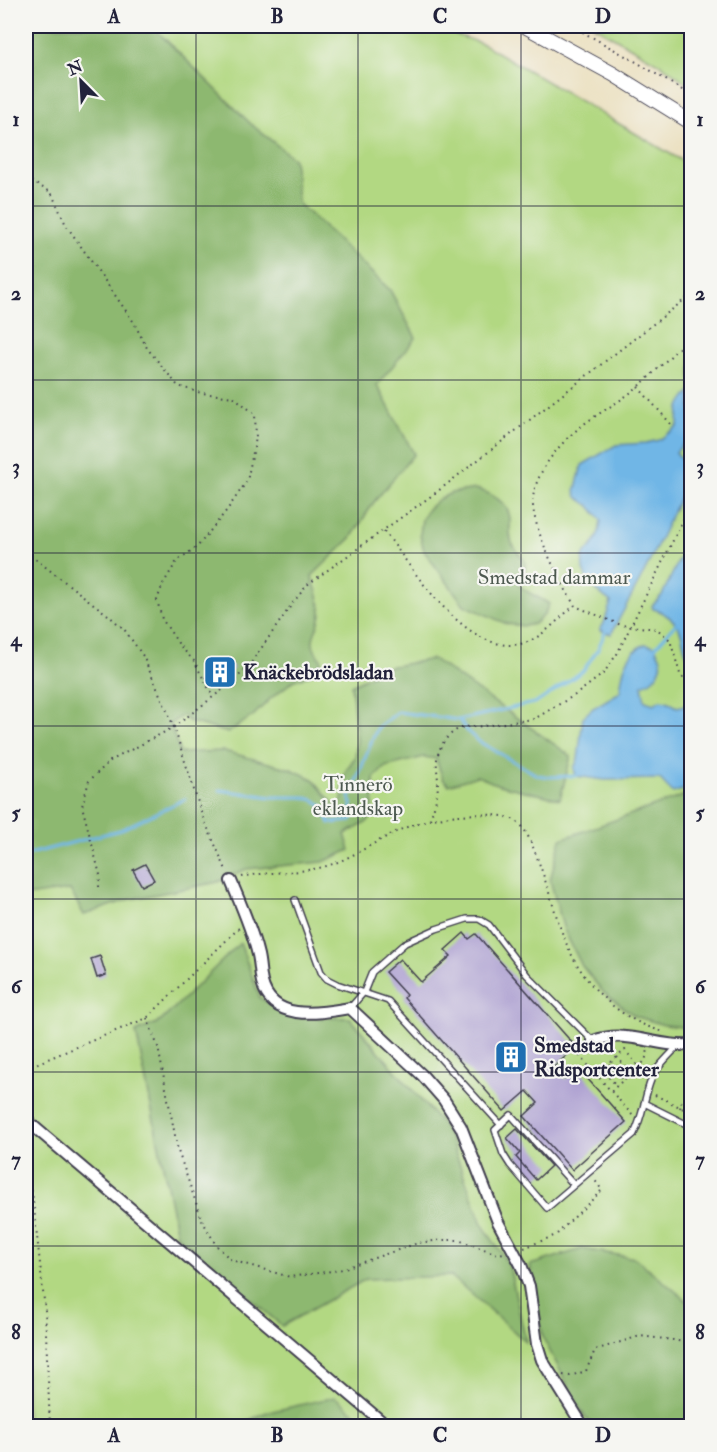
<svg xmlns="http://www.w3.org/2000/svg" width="717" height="1452" font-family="'IM FELL Double Pica',serif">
	<rect width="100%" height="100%" fill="#f6f6f2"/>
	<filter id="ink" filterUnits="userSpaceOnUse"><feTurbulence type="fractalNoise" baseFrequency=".0167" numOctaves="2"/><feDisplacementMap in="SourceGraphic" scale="12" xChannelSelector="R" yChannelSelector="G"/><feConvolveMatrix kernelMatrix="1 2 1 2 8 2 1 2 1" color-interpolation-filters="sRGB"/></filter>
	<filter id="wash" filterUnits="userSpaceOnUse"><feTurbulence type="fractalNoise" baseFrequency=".008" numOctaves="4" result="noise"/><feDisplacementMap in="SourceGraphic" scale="24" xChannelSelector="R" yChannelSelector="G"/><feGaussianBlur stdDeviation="1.35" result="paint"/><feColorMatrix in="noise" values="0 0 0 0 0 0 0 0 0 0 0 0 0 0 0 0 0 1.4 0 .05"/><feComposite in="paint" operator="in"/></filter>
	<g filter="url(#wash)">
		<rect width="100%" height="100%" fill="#ebe0c0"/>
		<!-- green -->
		<path fill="#b2d882" stroke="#6a7d5e" stroke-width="1.5" d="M26 26H431L483 44 691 166V1426H26Z
			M594 26H691V86L663 66Z"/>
		<!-- forest -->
		<path fill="#8db870" stroke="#586d56" stroke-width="1.5" d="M26 26H108L157 31 251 124 294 159 298 203 390 290 416 338 377 385 414 454 374 502 351 538 312 576C314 586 322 602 321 613 319 634 303 638 322 661L314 673 293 681 270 699 254 715 228 733 188 721 183 715 170 724 180 753 224 751 291 769 313 779 336 807 342 801 345 772 355 757 357 740 351 685 388 667 433 659 571 756 560 799 499 785 477 776 449 785 443 779 436 759 424 757 385 767 374 778 373 816 366 823 345 834 350 850 323 862 246 869 218 882 127 900 84 915 70 890 26 896V529L31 522 26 508Z
			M476 489C490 493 509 502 510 519 510 527 509 536 512 543 515 550 522 557 526 563L524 574 519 585C528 594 539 597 549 604L544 615 534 624 525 626 507 624 464 605 424 551 420 535 422 519 428 509 439 499 451 493Z
			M691 793V1028L664 1025 635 1016 603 992 582 966 564 930 550 880 561 839Z
			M240 943 260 998 297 1017 350 1018 447 1130 482 1224 509 1265 526 1342 451 1276 366 1279 282 1326 177 1235 136 1032 161 1021Z
			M582 1249 635 1258 691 1304V1426H594L583 1414 543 1338 530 1265Z
			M335 1397 371 1426H238L264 1413Z"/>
		<!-- water -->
		<path fill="#6fb6e6" stroke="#486c90" stroke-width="1.5" d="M691 393V438L690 437 676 452 688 468V480L647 567 611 634 600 630 604 623 611 602C596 591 577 576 584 555 587 549 587 552 591 547 597 541 600 529 601 520L590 506 577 497 575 491 582 465 616 445 646 443 659 440 678 426C678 412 679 401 691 393Z
			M691 535V661C678 646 689 630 666 615 661 611 658 610 653 609L652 606 662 595Z
			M645 644 655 646C657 651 660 655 661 660 664 671 651 683 642 685L645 701 654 704 660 700 667 701 677 707 691 704 692 787 673 793 660 779 605 780 576 776 574 768 578 759 583 717 593 708 620 692C622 672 625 653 645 644Z"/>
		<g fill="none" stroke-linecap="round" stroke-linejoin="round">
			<!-- stream -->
			<path stroke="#6fb6e6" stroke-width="3" d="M653 650 678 621
				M459 720 468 732 478 741 537 775 550 777 576 776 579 774
				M220 790 271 797H302L314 800 322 806 330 823 350 821 353 817 350 797 372 740 378 727 398 712 459 720 538 702 583 671 598 649 606 630
				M26 855 120 830 185 799"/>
		</g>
		<g id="blocks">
			<!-- building -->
			<path fill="#ab9ed0" d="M225 659 234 668 214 686 206 677Z
				M145 864 154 880 142 886 133 870Z
				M464 933 469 939 476 934 576 1047 554 1067 565 1079 578 1068 626 1122 572 1170 524 1116 538 1103 527 1091 504 1111 404 998 406 995 385 972 400 959 421 982 451 956 445 950Z
				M100 956 106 975 97 978 91 959Z
				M517 1129 551 1166 536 1180 516 1157 520 1153 507 1138Z"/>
		</g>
	</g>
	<g filter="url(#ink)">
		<use href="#blocks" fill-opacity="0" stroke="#403e4f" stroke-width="1.5"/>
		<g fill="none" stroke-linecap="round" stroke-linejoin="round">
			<defs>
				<path id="service" d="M295 900 321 972 327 979 337 984 388 1001 501 1125
					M350 1008 364 992 372 972 405 943 436 929 467 919H479L489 925 527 975 593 1041
					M644 1103 692 1127
					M574 1185 511 1115 495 1130 503 1154 510 1165 547 1208 634 1134C643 1116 644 1098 651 1080 656 1067 669 1056 678 1046"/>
				<path id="minor" d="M231 881C241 905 252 929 258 955 260 964 260 973 262 982 272 1023 320 1013 350 1008L422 1075 444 1100 461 1127 498 1222 521 1265 529 1286 537 1344 542 1360 583 1426
					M593 1041C629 1028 656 1048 692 1045
					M26 1120 387 1426"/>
				<path id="secondary" d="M525 26 613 74 692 123"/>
			</defs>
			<!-- service casing -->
			<use href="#service" stroke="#403e4f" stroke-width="8"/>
			<!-- minor casing -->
			<use href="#minor" stroke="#403e4f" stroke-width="14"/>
			<!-- secondary casing -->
			<use href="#secondary" stroke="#403e4f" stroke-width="16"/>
			<!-- path -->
			<path stroke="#403e4f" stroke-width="2" stroke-dasharray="1.5 4.5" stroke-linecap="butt" d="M572 26 638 63 692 96
				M26 179 51 192 66 225 133 321 147 348 178 386 201 393 234 397 255 414 256 438 247 481 227 510 198 546 177 561 163 584 157 600 162 619 180 646 194 661 213 697
				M692 335C673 353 655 373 635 389 617 404 596 414 579 428 559 444 534 474 533 500 531 527 561 583 575 606L621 625 657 629 670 640 680 674 683 678H692
				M638 387 671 424
				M688 448 692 453
				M384 531C413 568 469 663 527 642 544 636 560 617 574 606
				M26 552 108 615 124 629 143 656 174 727 202 815 227 872
				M430 819C434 808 438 795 438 783 438 775 436 767 437 759 440 740 456 724 475 727L534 719 575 695 603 674 617 654 692 502
				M242 877C268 871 296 874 323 867 346 861 366 847 388 836 422 817 464 811 502 816 508 817 514 819 519 823 536 838 555 919 567 945 585 986 620 1021 665 1032
				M99 887 100 875 82 806 89 781 110 761 174 727 235 680 251 663 292 604 307 585 438 491 692 294
				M147 1018 158 1047 178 1151 202 1220 216 1245 231 1260 290 1277 339 1270 418 1243 440 1240H458L498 1254 504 1253
				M587 1047 579 1055 634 1117
				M617 1057 631 1073
				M609 1064 623 1080
				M26 1068 147 1018 240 927
				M602 1070 625 1050 638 1066
				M594 1072 602 1070 617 1086
				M611 1091 645 1061 648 1050
				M655 1095 692 1113
				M680 1108 682 1103 681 1101
				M26 1155 32 1140
				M26 1167 33 1199 45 1310 50 1426
				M524 1248 556 1235 602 1190 594 1179
				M563 1375 570 1376 586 1371 595 1350 640 1336 673 1340 692 1344"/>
			<!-- service -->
			<use href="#service" stroke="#fff" stroke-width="5"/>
			<!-- minor -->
			<use href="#minor" stroke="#fff" stroke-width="10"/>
			<!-- secondary -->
			<use href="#secondary" stroke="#fff" stroke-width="14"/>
		</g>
	</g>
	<!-- grid -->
	<path fill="none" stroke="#22223b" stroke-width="1.5" stroke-opacity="0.55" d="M196 26V1426M358 26V1426M521 26V1426M26 206H692M26 380H692M26 553H692M26 726H692M26 899H692M26 1072H692M26 1246H692"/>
	<!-- icons -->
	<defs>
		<symbol id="building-square" viewBox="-11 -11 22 22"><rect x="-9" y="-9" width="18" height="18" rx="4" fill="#1f6fb2" stroke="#f6f6f2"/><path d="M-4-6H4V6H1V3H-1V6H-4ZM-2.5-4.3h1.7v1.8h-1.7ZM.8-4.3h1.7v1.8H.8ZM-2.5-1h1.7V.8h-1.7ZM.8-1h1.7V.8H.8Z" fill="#fff"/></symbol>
	</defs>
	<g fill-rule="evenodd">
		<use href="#building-square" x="201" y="653" width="38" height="38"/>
		<use href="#building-square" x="492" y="1038" width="38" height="38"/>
	</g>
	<g text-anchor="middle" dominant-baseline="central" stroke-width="4.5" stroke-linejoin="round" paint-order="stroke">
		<!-- park labels -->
		<g font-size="21" fill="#4d5950" stroke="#f6f6f2">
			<text x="554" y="577">Smedstad dammar</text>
			<text x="358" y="784">Tinnerö<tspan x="358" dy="24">eklandskap</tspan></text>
		</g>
		<!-- poi labels -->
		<g font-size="21" font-weight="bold" fill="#22223b" stroke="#f6f6f2" text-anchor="start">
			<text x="243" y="672">Knäckebrödsladan</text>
			<text x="534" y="1045">Smedstad<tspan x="534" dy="24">Ridsportcenter</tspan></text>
		</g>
	</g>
	<!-- margin -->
	<rect width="717" height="1452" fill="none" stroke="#f6f6f2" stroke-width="66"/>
	<!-- north arrow -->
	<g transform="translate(81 81) rotate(336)" stroke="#f6f6f2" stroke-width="4.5" paint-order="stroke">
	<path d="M0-4.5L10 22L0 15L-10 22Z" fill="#22223b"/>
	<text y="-9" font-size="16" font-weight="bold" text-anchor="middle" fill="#22223b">N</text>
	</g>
	<rect x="33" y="33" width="651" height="1386" fill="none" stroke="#22223b" stroke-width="2"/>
	<g font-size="20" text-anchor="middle" font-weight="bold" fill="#22223b">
		<text x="114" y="23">A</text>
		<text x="277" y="23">B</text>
		<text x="440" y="23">C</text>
		<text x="603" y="23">D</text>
		<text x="16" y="126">1</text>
		<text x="700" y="126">1</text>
		<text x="16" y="300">2</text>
		<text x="700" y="300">2</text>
		<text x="16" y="473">3</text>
		<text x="700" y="473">3</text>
		<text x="16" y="646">4</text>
		<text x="700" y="646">4</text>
		<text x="16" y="819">5</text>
		<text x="700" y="819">5</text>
		<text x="16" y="993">6</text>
		<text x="700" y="993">6</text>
		<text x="16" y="1166">7</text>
		<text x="700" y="1166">7</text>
		<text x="16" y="1339">8</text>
		<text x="700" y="1339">8</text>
		<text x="114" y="1442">A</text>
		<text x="277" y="1442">B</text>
		<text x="440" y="1442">C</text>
		<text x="603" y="1442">D</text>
	</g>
</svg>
